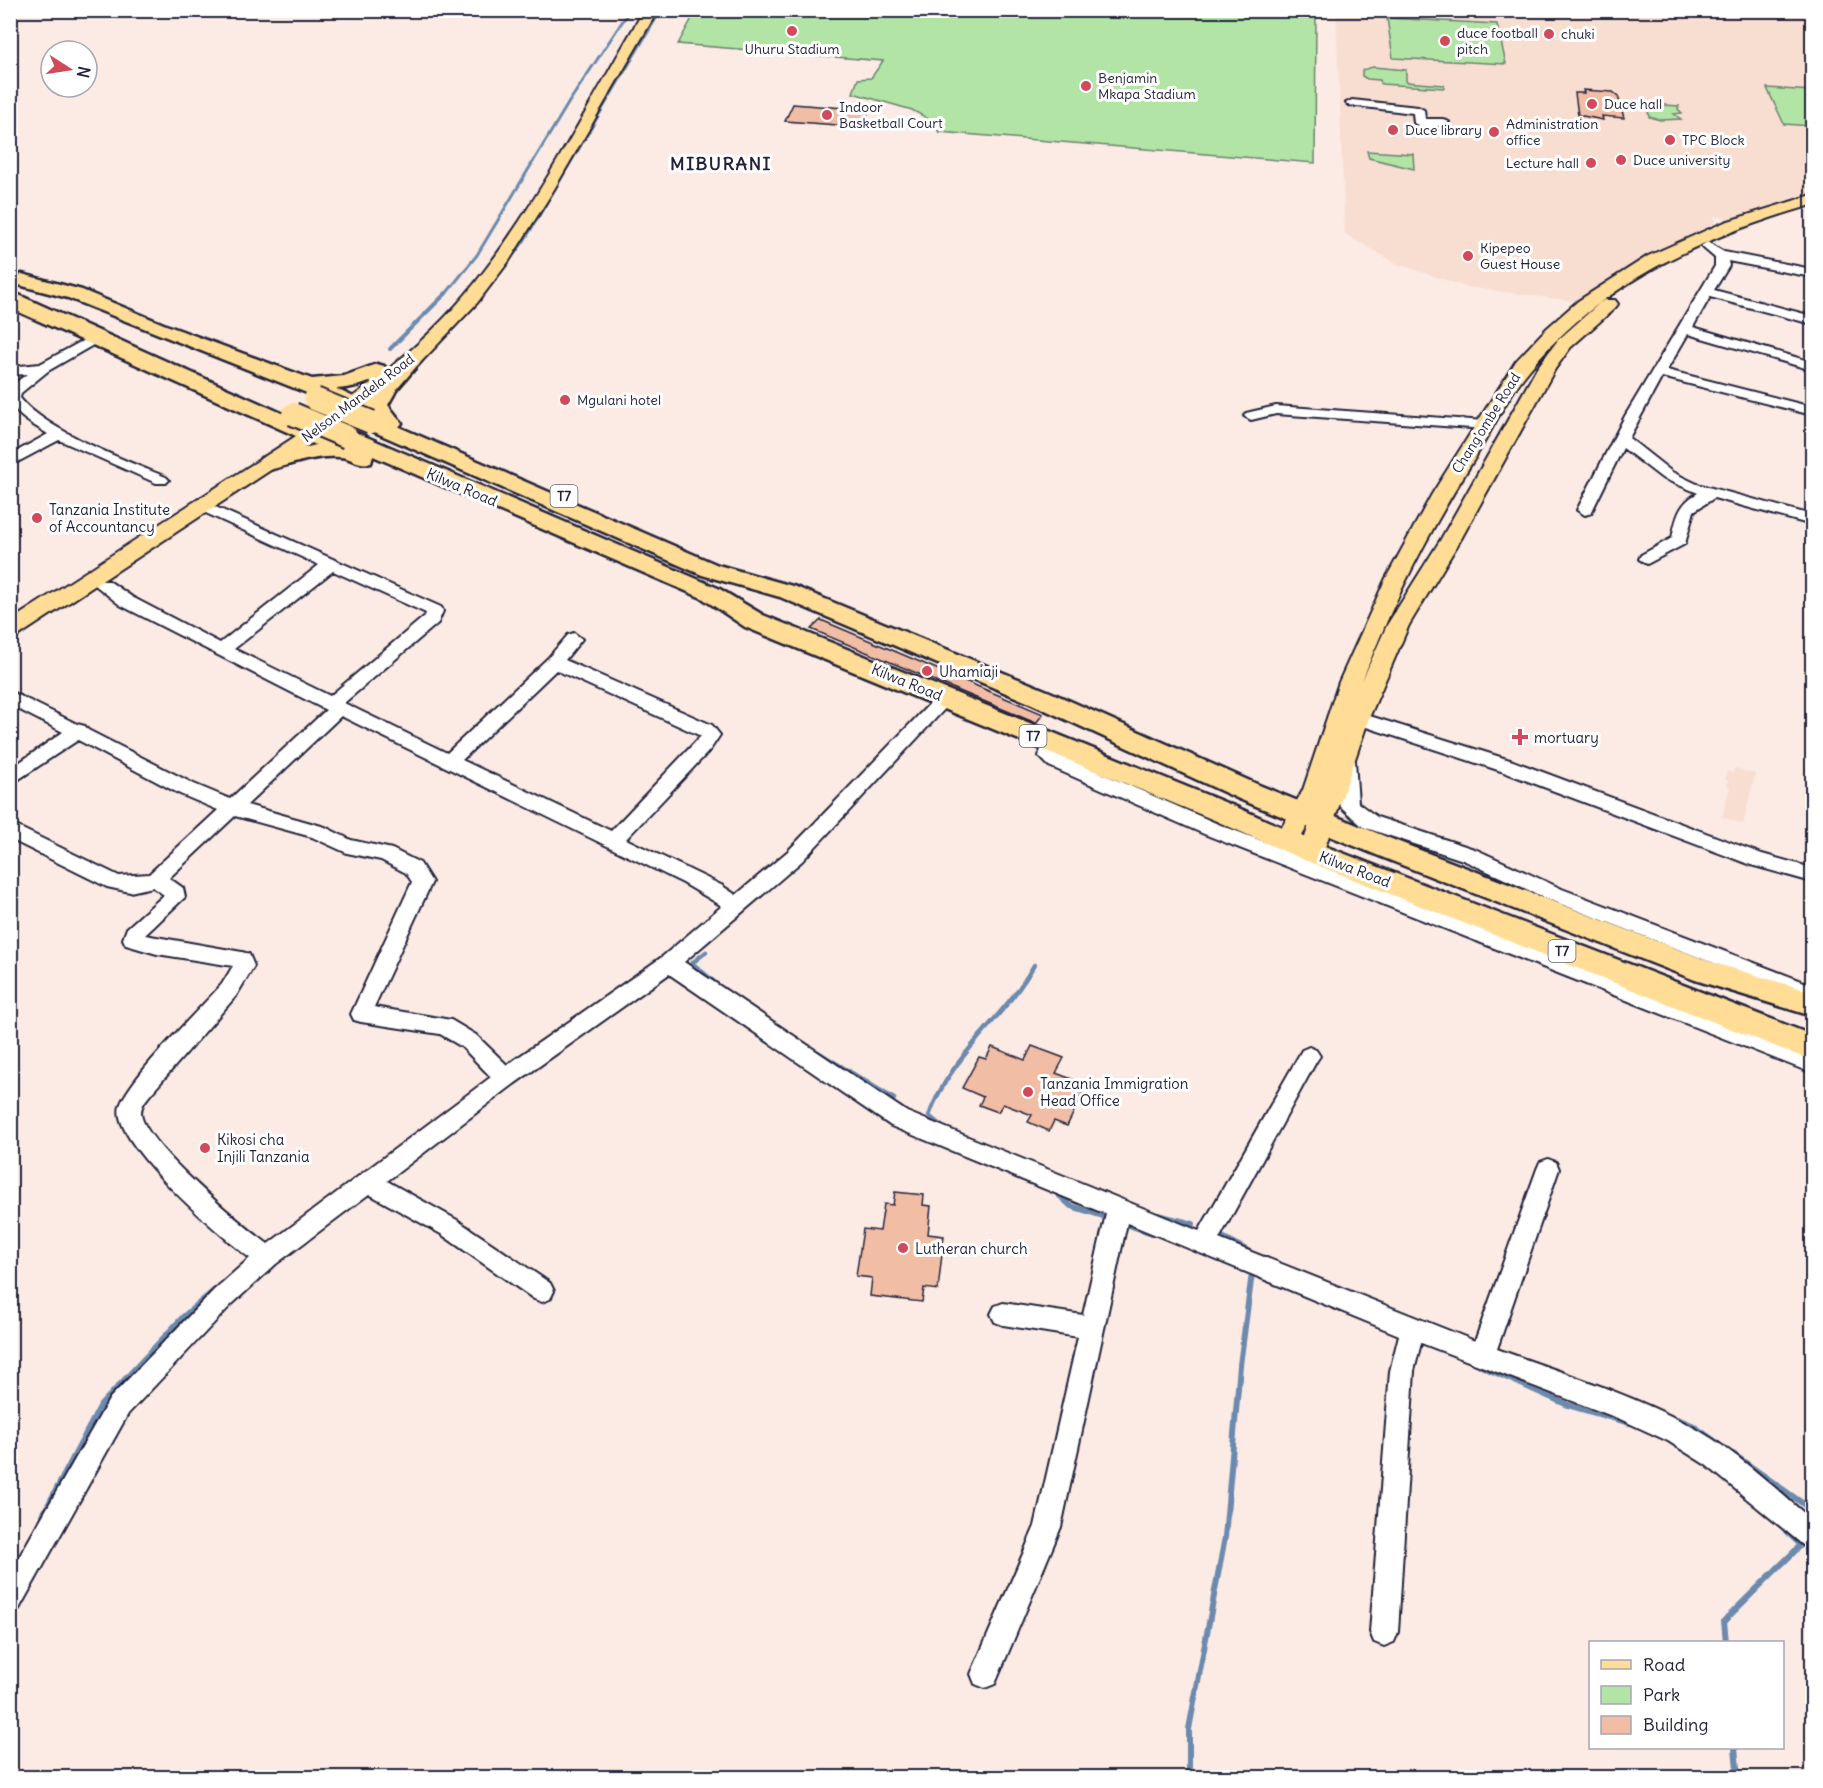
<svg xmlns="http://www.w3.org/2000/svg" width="1823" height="1788" font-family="Delius,sans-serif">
	<rect width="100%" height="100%" fill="#fbebe4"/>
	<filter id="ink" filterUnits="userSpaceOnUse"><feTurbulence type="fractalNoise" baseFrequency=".0167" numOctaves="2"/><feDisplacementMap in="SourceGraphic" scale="12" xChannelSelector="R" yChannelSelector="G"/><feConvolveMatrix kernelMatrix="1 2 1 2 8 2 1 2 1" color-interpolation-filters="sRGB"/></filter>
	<g filter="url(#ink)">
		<!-- built -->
		<path fill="#f8ddd1" d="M1796 10 1812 14V197L1737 219 1714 216 1715 222 1682 242 1573 301 1466 287 1398 264 1345 234 1336 11Z
			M1735 768 1755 774 1743 824 1722 817 1730 787 1727 785 1728 780 1725 779 1727 771 1733 773Z"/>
		<!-- green -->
		<path fill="#b1e4a5" stroke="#6a8370" stroke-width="1.5" d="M696 11H1316L1315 163 939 132 927 118 912 110 853 93 858 79 871 78 883 61 678 44Z
			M1387 18 1497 24 1506 64 1393 58Z
			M1373 67 1406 70V82L1444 85V88L1381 84 1380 80 1367 79 1362 76V70Z
			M1767 88 1812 91V126L1784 124Z
			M1647 104 1679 106 1678 109 1682 113 1674 114 1681 119 1660 120 1649 117Z
			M1367 151 1413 154 1414 169 1369 158Z"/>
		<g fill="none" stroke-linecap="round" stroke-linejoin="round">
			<!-- stream-far3 -->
			<path stroke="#6c8aae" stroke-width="3" d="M445 295 477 255 569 102 630 10
				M483 295 524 241 661 10"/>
			<!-- stream-far2 -->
			<path stroke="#6c8aae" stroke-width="4" d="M444 337 484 293
				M390 349 446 293"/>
			<!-- stream-far1 -->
			<path stroke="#6c8aae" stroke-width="4.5" d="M706 952 692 963 720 987
				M759 1036 770 1043
				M816 1051 894 1099
				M945 1129 929 1116C949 1057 1004 1019 1034 965"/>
			<!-- stream -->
			<path stroke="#6c8aae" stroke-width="6" d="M1056 1192 1071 1206 1109 1218
				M1158 1215 1193 1224
				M1123 1223 1154 1234
				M1224 1238 1248 1251
				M1481 1366 1568 1405 1630 1423
				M1677 1419 1692 1425 1716 1442
				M1733 1454 1812 1510
				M43 1515 101 1405 184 1316 216 1289
				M1726 1642 1724 1621 1801 1545 1786 1531
				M1735 1748 1738 1778
				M1189 1778V1729L1225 1537 1240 1365 1252 1273"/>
		</g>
		<!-- building -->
		<path fill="#f2bda5" stroke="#22223b" stroke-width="1.5" d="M1583 90 1613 92 1618 96 1624 118 1602 116 1603 120 1578 115 1575 93H1584Z
			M793 104 869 110 863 127 785 121Z
			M821 620 1043 714 1036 723 811 629Z
			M1032 1046 1064 1058 1056 1073 1087 1085 1067 1126 1054 1121 1049 1131 1028 1122 1032 1115 1003 1104 998 1112 979 1105 983 1097 962 1088 979 1057 986 1059 992 1047 1025 1060Z
			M895 1192 924 1195 923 1205 931 1206 928 1234 944 1236 938 1290 924 1288 922 1302 870 1296 872 1278 856 1276 863 1229 880 1231 884 1204 893 1205Z"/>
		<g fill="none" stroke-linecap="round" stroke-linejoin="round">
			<defs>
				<path id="minor" d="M1352 100 1418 107 1424 110 1425 119H1443L1449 122C1441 128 1422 129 1414 123L1413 113 1348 105 1346 103Z
					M1707 242 1724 252 1812 269V277L1728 261 1729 266 1714 290 1812 316V324L1710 297 1693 327 1812 362V370L1688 334 1667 370 1812 407V415L1662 377 1629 438 1672 472 1697 484 1812 515V525L1714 498 1694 511 1685 544 1647 564 1639 559 1641 555 1672 538C1676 518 1679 503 1698 493L1662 478 1623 448 1591 513 1585 515 1577 510 1625 416 1715 266V258L1701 246Z
					M95 334 100 335V341L48 371 21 393 20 398C45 430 127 461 166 477L169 480 166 483H156L59 440 10 466V455L48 434C26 420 10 415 10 387L27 374 10 375V367L40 364Z
					M1276 406 1485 421 1492 425 1485 429 1276 414 1251 420 1244 416 1246 413Z
					M202 501 441 607 443 611 438 623 344 703 447 753 548 658 568 635 574 633 582 639 565 660 712 725 720 735 710 750 626 839 721 885 736 895 788 851 940 693H952L955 697 952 701 802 861 684 962 907 1112 1199 1231 1302 1050 1309 1047 1316 1050 1320 1056 1316 1062 1219 1239 1475 1341 1537 1169 1540 1162 1548 1159 1556 1162 1559 1169 1497 1349C1560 1372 1625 1392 1685 1423 1732 1447 1772 1486 1812 1520V1549L1803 1545 1706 1465 1668 1441 1620 1419 1421 1343 1414 1371 1398 1632 1394 1642 1384 1646 1374 1642 1370 1632 1390 1371 1399 1335 1127 1223 1061 1527 995 1684 985 1688 975 1684 971 1674 1035 1526 1078 1337 1003 1325 995 1322 991 1314 995 1306 1003 1303 1083 1315 1106 1214 891 1126 669 974 514 1084 387 1181 457 1220 550 1283 554 1291 550 1299 542 1302 534 1299 441 1234 369 1194 276 1264 230 1306 128 1414 19 1609 10 1613V1573L110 1398 214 1290 250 1258C223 1238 109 1141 120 1106 130 1077 198 1011 222 984L233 966 157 954 126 945 123 939 127 928 164 895 153 887 130 892 107 887 10 839V823L119 876 149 874 218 810 180 794 78 740 10 785V769L63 732 10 705V691L77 724 85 726 88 730 194 784 230 799 326 710 120 605 95 585 97 581H109L132 597 220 643 319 565 197 509 194 506 197 503ZM333 571 426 613 425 616 330 696 234 649ZM556 670 701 736 611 831 462 760ZM341 716 683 883 722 906 662 957 507 1065 476 1035 451 1020 374 1007 432 882 420 863 392 849 351 840 325 827 247 805ZM235 816 312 837 347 853 381 860 406 873 412 882 351 1014 354 1020 361 1022 440 1034 462 1047 491 1077 268 1244C242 1225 142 1142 141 1113 141 1106 145 1101 149 1096L236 996 254 966 249 954 242 952 145 935 185 897 183 888 169 878Z
					M1357 712 1513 761 1762 854 1812 868V882L1751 865 1501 771 1351 722 1348 718Z
					M1050 737 1056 739 1059 743 1057 754 1061 756 1218 824 1812 1055V1073L1204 834 1049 766 1039 756 1044 739Z
					M1346 755 1352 756 1355 761 1358 803 1377 817 1477 850 1562 889 1812 985V1001L1548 899 1463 860 1363 827 1340 806 1337 761 1340 756Z"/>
				<path id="major" d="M644 10H658L553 191 509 261 477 303 419 364 318 439 18 636 10 638V621C84 573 158 525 231 478 314 425 402 370 466 294 534 213 589 103 644 10Z
					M1812 195V205C1705 236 1603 281 1530 369 1507 396 1493 429 1475 458 1430 529 1392 603 1362 681L1387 625 1441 539 1537 368 1558 340 1603 300H1615L1618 304 1615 308 1570 348 1555 369 1461 539 1409 625 1369 718 1321 859 1312 861 1303 859 1300 852 1310 822 1295 848 1286 850 1277 848 1274 841 1303 790 1339 682 1385 580 1432 494 1516 361 1546 329 1578 301 1648 256 1725 222Z"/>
				<path id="highway" d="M22 274 82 290 166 325 312 379 344 376 377 364 384 366 387 370C378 383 351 388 336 389L367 403 381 382 405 356H419L422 360 397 389 388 405 402 423 399 427 718 565 796 587 1050 692 1259 785 1399 842 1711 962 1812 992V1016L1695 980 1379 856 1239 799 1032 704 780 597 702 575 363 427 360 422 363 417 327 401 68 298 15 284 12 280Z
					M10 291 337 438 339 432H355L718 588 763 615 1234 806 1322 845 1812 1035V1061L1302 859 1214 820 745 627 702 598 373 456 371 463C358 466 351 457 339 457 316 455 292 464 269 470L261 468 258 463 261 458 316 445 10 308Z"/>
			</defs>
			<!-- minor casing -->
			<use href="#minor" stroke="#22223b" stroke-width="4"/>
			<!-- major casing -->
			<use href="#major" stroke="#22223b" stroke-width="4"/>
			<!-- highway casing -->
			<use href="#highway" stroke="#22223b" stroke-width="5"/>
			<!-- minor -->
			<use href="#minor" fill="#fff" fill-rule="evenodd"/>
			<!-- major -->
			<use href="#major" fill="#ffdd96" fill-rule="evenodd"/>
			<!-- highway -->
			<use href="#highway" fill="#ffdd96" fill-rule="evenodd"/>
			<defs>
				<path id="highway-bridge" d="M315 399 371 422
					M293 414 347 437"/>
			</defs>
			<!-- highway-bridge casing -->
			<use href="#highway-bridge" stroke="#22223b" stroke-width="26" stroke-linecap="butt"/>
			<!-- highway-bridge -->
			<use href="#highway-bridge" stroke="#ffdd96" stroke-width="22"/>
		</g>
	</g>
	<!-- markers -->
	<g fill="#d1495b" stroke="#fff" stroke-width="2">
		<circle cx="792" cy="31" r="6"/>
		<circle cx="1549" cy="34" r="6"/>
		<circle cx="1445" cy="41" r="6"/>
		<circle cx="1086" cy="86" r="6"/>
		<circle cx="1592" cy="104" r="6"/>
		<circle cx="827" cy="115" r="6"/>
		<circle cx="1393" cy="130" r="6"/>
		<circle cx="1494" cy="132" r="6"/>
		<circle cx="1670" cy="140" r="6"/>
		<circle cx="1621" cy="160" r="6"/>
		<circle cx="1591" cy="163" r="6"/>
		<circle cx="1468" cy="256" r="6"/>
		<circle cx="565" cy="400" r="6"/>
		<circle cx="37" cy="518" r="6"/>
		<circle cx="927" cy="671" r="6"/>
		<path d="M1517 728h6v6h6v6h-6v6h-6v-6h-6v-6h6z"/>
		<circle cx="1028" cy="1092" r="6"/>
		<circle cx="205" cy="1148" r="6"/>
		<circle cx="903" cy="1248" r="6"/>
	</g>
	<g text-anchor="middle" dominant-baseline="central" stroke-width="6" stroke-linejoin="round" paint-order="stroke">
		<!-- far-poi labels -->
		<g font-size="14" fill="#22223b" stroke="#fff" text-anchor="start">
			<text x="1457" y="33">duce football<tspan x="1457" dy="16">pitch</tspan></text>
			<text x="1561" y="34">chuki</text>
			<text x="792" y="49" text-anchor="middle">Uhuru Stadium</text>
			<text x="1098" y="78">Benjamin<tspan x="1098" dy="16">Mkapa Stadium</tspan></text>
			<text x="1604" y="104">Duce hall</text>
			<text x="839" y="107">Indoor<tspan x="839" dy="16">Basketball Court</tspan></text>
			<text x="1506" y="124">Administration<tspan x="1506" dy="16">office</tspan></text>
			<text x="1405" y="130">Duce library</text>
			<text x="1682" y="140">TPC Block</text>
			<text x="1633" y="160">Duce university</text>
			<text x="1579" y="163" text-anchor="end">Lecture hall</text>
			<text x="1480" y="248">Kipepeo<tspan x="1480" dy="16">Guest House</tspan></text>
			<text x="577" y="400">Mgulani hotel</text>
		</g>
		<!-- far-street labels -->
		<g font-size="14" fill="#22223b" stroke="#fff">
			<text transform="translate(358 398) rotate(-37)">Nelson Mandela Road</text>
			<text transform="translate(1486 423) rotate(-58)">Chang'ombe Road</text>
		</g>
		<!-- shield labels -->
		<g fill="#fff" stroke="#646476" stroke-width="1.5">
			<rect x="550.5" y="485" width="27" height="22" rx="4.5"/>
			<rect x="1019.5" y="725" width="27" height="22" rx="4.5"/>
			<rect x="1548.5" y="940" width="27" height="22" rx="4.5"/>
		</g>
		<g font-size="14" font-weight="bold" fill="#22223b">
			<text x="564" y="496">T7</text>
			<text x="1033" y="736">T7</text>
			<text x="1562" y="951">T7</text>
		</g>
		<!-- street labels -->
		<g font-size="15" fill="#22223b" stroke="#fff">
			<text transform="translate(462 487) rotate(23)">Kilwa Road</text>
			<text transform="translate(907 682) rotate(22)">Kilwa Road</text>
			<text transform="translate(1355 869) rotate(21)">Kilwa Road</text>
		</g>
		<!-- poi labels -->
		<g font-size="15" fill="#22223b" stroke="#fff" text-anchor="start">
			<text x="49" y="509">Tanzania Institute<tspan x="49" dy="17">of Accountancy</tspan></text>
			<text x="939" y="671">Uhamiaji</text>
			<text x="1534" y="737">mortuary</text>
			<text x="1040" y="1083">Tanzania Immigration<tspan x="1040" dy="17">Head Office</tspan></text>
			<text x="217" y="1139">Kikosi cha<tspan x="217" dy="17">Injili Tanzania</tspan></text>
			<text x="915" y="1248">Lutheran church</text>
		</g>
		<!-- far-district labels -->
		<g font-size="18" font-weight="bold" letter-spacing="1.5" fill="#22223b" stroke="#fff">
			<text x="721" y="163">MIBURANI</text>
		</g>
	</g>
	<!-- margin -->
	<rect width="1823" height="1788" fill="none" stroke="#fff" stroke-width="36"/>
	<rect x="18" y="18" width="1787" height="1752" fill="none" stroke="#22223b" stroke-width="2" filter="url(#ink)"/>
	<!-- legend -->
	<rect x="1589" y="1641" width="195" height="108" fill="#ffffff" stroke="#a7a7b1" stroke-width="1.5"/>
	<rect x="1601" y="1660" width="30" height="9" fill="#ffdd96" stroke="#a7a7b1" stroke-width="1.5"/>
	<text x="1643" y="1671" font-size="18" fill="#22223b">Road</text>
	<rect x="1601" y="1686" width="30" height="18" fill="#b1e4a5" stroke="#a7a7b1" stroke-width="1.5"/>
	<text x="1643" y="1701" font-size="18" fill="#22223b">Park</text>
	<rect x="1601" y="1716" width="30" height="18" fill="#f2bda5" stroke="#a7a7b1" stroke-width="1.5"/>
	<text x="1643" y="1731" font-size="18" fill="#22223b">Building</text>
	<!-- north arrow -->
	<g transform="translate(69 69) rotate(102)"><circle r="28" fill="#ffffff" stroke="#a7a7b1" stroke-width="1.5"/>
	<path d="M0-4.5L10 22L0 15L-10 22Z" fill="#d1495b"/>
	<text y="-9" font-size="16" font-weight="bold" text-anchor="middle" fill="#22223b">N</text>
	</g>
</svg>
